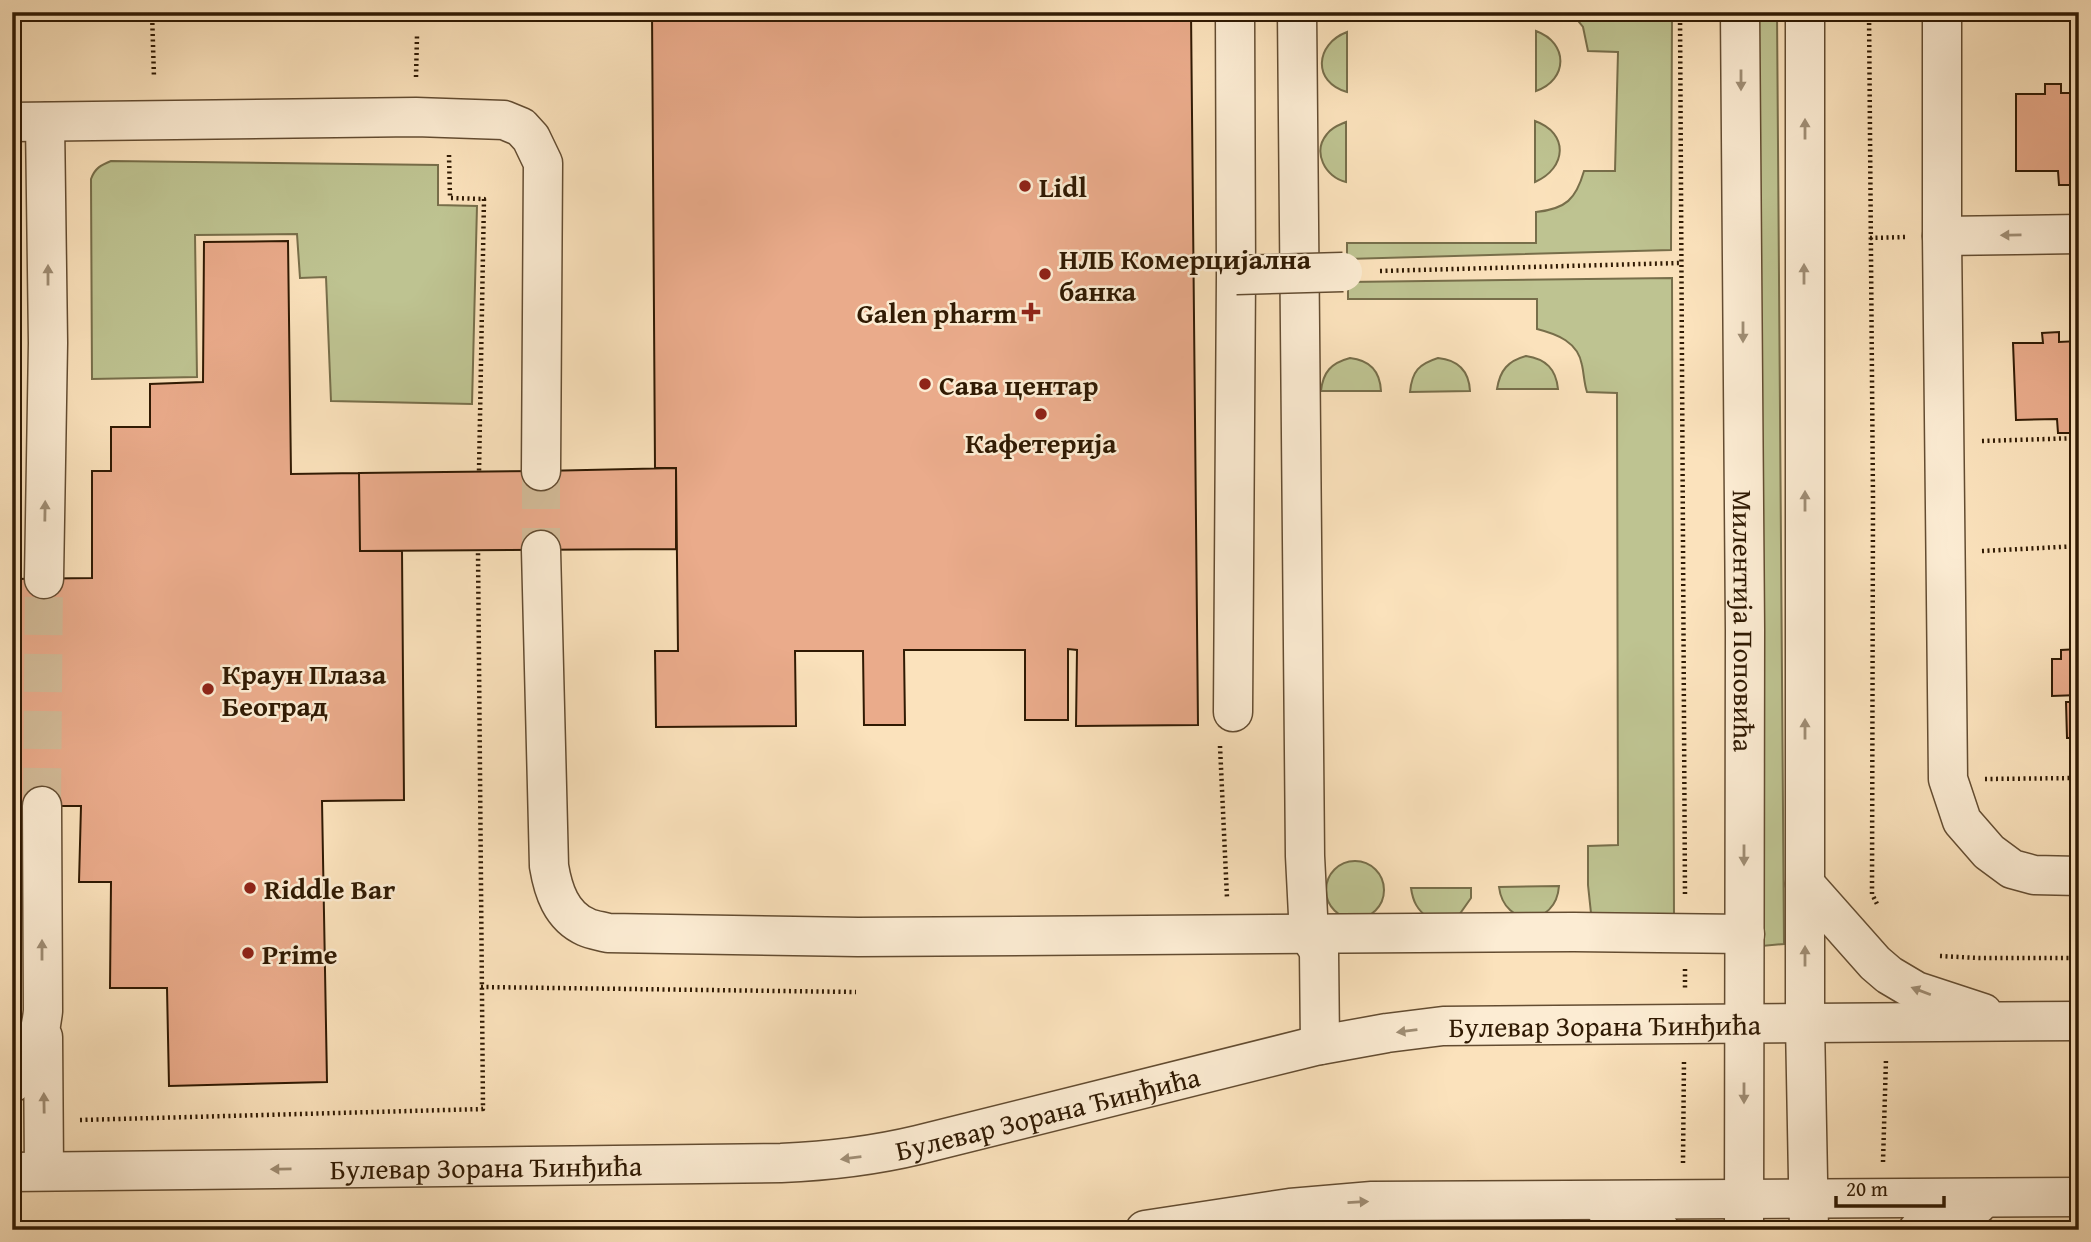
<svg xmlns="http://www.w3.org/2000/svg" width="2091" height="1242" font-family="'Gentium Book Plus',serif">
	<rect width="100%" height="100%" fill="#fbe2bc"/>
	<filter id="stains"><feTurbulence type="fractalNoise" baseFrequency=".00286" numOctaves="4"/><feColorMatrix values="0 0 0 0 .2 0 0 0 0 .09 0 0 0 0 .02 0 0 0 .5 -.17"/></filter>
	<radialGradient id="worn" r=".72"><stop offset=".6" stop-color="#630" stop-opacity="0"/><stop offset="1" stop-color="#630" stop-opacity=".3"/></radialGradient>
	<!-- green -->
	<path fill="#bec391" stroke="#776e4a" stroke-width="2" d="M1571 12H1672L1671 250 1347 259V243H1536V212C1566 209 1576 199 1584 171H1615L1618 52 1588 51 1583 27Z
		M1757 12H1777L1784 944 1762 946Z
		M1536 31C1569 43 1568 80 1536 91Z
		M1347 32V92C1312 82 1315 44 1347 32Z
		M1535 121C1569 133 1567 168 1535 182Z
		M1346 122V182C1325 177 1312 152 1327 134 1332 127 1339 125 1346 122Z
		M111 161 438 165V205L477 206 472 404 331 401 326 277 300 278 297 234 195 235 197 377 92 379 91 179C95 168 101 165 111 161Z
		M1672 278 1674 921 1591 913 1588 885V846L1618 845 1617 393 1587 392C1584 383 1584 374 1582 365 1578 342 1557 334 1537 329V299H1348V282Z
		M1526 356C1546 359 1556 369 1558 389H1497C1500 370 1508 361 1526 356Z
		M1350 358C1369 360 1380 371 1381 391H1321C1323 372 1331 363 1350 358Z
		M1438 358C1458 360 1469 371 1470 391L1410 392C1412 371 1419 364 1438 358Z
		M1326 890a29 29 0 1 1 58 0a29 29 0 1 1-58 0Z
		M1559 886C1556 928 1504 928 1499 887Z
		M1411 888H1471V898L1459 915 1428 918C1417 909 1413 902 1411 888Z"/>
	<!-- building -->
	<path fill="#eaab8b" stroke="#301a03" stroke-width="2" d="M652 12H1191L1198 725 1076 726 1077 650 1068 649V720H1025V650H904L905 725H864L863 651H795L796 726 656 727 655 651H678L676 468H655Z
		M2045 84H2061V93H2079V174H2074V185H2059L2058 171H2016V94H2045Z
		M12 167H14L15 193H12Z
		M288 241 291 474 359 473 360 551H402L404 800 322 801 327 1082 169 1086 167 988H110L111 882H79L81 806H12V579L92 578V471H111V427H150V384L203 382 204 242Z
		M2059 332V342L2079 341V422H2073V433H2058L2057 419 2016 420 2013 343H2043L2042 333Z
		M676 468V549L360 551 359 473 541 471Z
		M2079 649V695L2052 696V659H2061V650Z
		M2066 702H2079V738H2067Z"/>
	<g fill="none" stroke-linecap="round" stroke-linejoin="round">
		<!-- minor-tunnel -->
		<path stroke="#d2ba97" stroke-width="38" stroke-dasharray="38 19" stroke-linecap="butt" d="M541 471V550
			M42 806 44 579"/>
		<defs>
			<g id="minor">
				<path d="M1297 12 1305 856 1309 935 1319 951 1320 1045"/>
				<path id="s1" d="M1740 12 1745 630 1744 1230"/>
				<path d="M1805 12V1024L1809 1230"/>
				<path d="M1942 12V236L1948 779 1962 821 1989 852 2012 869 2034 875 2079 876"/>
				<path d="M12 122 416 117 504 120 521 127 531 138 543 163 541 471"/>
				<path d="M1942 236 2079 234"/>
				<path d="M541 550 549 866C553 890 561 916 586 927 592 930 601 931 608 933L858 937 1574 932 1745 934"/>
				<path d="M44 579 48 343 45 122"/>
				<path d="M1233 712 1236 275 1235 12"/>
				<path d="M1805 884 1875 963 1889 975 1916 991 1983 1013"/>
				<path d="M43 1037 44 1171"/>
				<path d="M12 1083C31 1061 40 1040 43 1011L42 806"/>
				<path id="s2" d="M12 1172 781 1163C828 1161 872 1156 918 1145L1315 1046 1387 1033 1443 1026 2079 1021"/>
				<path d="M1606 1209 1651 1224 1660 1230"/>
				<path d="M1145 1230 1290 1208 1372 1201 2079 1197"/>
				<path d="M1918 1230 1977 1205"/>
			</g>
		</defs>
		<!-- minor casing -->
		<use href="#minor" stroke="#634c31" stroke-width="41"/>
		<!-- path -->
		<path stroke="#301a03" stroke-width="4.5" stroke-dasharray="2 3.5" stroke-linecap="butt" d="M152 12 154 78
			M1680 12 1685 897
			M1869 12 1873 501 1872 894 1878 906
			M416 77 417 36
			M449 155 450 198 484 199 479 472
			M1870 238 1906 237
			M1380 271 1680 263
			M1982 441 2079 438
			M1982 551 2079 546
			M1220 746 1227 898
			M1985 779 2079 778
			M1940 956 1979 958H2079
			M1685 969V988
			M481 987 856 992
			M80 1120 483 1109 478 551
			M1883 1162 1886 1059
			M1683 1163 1684 1060"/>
		<!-- minor -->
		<use href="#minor" stroke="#fcecd3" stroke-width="38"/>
		<defs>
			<path id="minor-bridge" d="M1236 275 1343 272"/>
		</defs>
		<!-- minor-bridge casing -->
		<use href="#minor-bridge" stroke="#634c31" stroke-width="41" stroke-linecap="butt"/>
		<!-- minor-bridge -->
		<use href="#minor-bridge" stroke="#fcecd3" stroke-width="38"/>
	</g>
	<!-- one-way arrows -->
	<defs><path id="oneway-solid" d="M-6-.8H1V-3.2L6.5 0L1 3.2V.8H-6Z" transform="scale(1.75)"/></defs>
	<g fill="#a08e75">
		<use href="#oneway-solid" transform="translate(1741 80) rotate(90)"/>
		<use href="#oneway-solid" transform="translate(1805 129) rotate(-90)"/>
		<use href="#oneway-solid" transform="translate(2011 235) rotate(179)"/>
		<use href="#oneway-solid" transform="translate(1804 274) rotate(-90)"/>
		<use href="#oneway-solid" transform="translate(48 275) rotate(-90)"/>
		<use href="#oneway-solid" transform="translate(1743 332) rotate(90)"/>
		<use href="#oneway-solid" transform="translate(1805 501) rotate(-90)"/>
		<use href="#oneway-solid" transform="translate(45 511) rotate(-89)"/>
		<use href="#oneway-solid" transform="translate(1805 729) rotate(-90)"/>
		<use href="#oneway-solid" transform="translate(1744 855) rotate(90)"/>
		<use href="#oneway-solid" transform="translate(42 950) rotate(-90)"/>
		<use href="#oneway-solid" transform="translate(1805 956) rotate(-90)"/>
		<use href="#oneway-solid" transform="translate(1921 991) rotate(-159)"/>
		<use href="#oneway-solid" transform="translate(1407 1031) rotate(173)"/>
		<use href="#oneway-solid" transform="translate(1744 1093) rotate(90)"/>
		<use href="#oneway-solid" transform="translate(44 1103) rotate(-91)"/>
		<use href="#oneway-solid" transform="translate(851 1158) rotate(173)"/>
		<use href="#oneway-solid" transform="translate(281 1169) rotate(179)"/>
		<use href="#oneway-solid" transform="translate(1358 1202) rotate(-3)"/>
	</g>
	<!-- markers -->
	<g fill="#8f2418" stroke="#fcecd3" stroke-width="2.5">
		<circle cx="1025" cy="186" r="7"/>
		<circle cx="1045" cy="274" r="7"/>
		<path d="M1027.5 301.5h7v7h7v7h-7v7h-7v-7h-7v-7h7z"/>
		<circle cx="925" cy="384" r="7"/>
		<circle cx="1041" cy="414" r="7"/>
		<circle cx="208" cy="689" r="7"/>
		<circle cx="250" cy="888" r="7"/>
		<circle cx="248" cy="953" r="7"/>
	</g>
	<g text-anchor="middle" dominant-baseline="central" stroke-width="5" stroke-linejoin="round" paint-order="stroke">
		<!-- poi labels -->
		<g font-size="28" font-weight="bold" fill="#301a03" stroke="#fcecd3" text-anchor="start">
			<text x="1039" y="186">Lidl</text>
			<text x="1059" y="258">НЛБ Комерцијална<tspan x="1059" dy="32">банка</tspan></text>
			<text x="1017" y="312" text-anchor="end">Galen pharm</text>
			<text x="939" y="384">Сава центар</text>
			<text x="1041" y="442" text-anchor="middle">Кафетерија</text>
			<text x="222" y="673">Краун Плаза<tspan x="222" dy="32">Београд</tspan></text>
			<text x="264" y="888">Riddle Bar</text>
			<text x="262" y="953">Prime</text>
		</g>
		<!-- street labels -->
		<g font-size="28" fill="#301a03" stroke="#fcecd3">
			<text stroke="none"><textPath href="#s1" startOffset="609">Милентија Поповића</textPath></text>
			<text stroke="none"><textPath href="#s2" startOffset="1608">Булевар Зорана Ђинђића</textPath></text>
			<text stroke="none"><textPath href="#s2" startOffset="1041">Булевар Зорана Ђинђића</textPath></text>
			<text stroke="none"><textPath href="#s2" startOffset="474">Булевар Зорана Ђинђића</textPath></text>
		</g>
	</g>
	<!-- margin -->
	<rect width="2091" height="1242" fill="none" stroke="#fbe2bc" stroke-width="42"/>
	<rect x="14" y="14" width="2063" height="1214" fill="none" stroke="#301a03" stroke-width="3.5"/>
	<rect x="21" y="21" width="2049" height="1200" fill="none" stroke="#301a03" stroke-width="2"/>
	<!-- scale -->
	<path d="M1836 1196v10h108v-10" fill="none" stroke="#301a03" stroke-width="3.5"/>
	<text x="1846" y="1196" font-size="21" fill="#301a03" stroke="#fcecd3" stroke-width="5" paint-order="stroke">20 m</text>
	<rect width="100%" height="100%" filter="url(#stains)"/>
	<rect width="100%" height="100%" fill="url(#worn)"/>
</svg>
